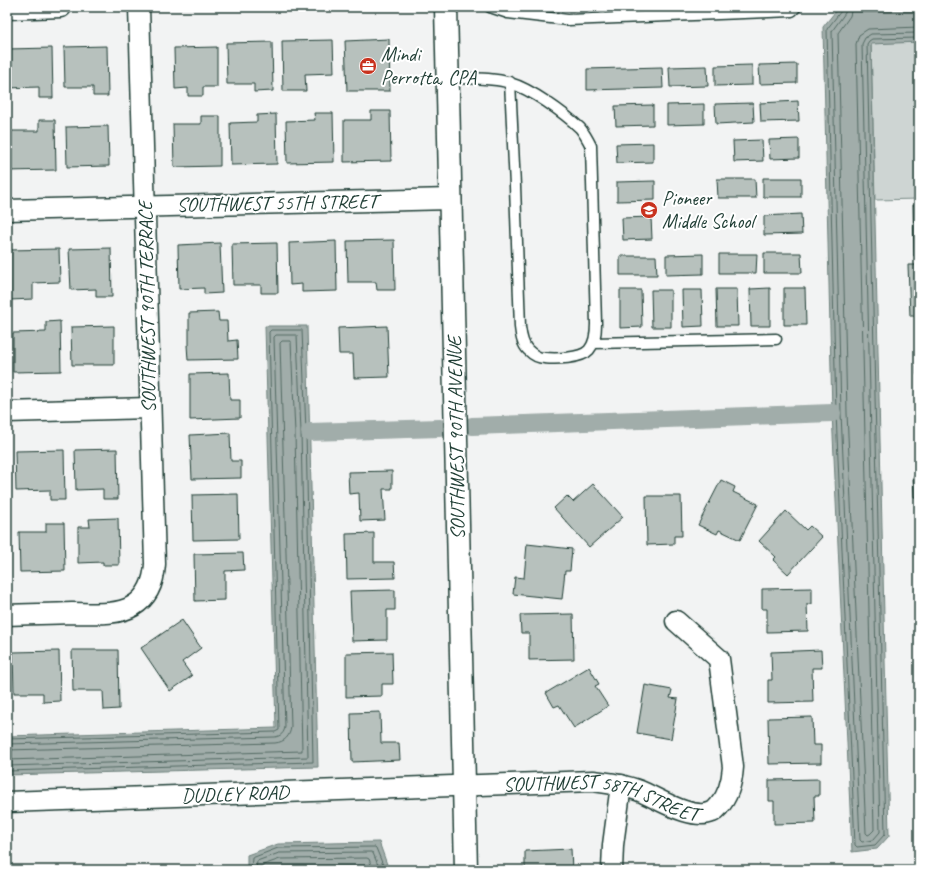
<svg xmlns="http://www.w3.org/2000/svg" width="926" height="877" font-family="Caveat,sans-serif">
	<rect width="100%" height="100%" fill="#f2f3f3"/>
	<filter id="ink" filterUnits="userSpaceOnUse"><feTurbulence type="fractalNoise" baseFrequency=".025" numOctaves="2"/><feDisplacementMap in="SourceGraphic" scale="8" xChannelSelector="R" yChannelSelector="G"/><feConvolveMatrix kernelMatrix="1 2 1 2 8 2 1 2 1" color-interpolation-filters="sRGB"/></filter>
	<g filter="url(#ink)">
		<!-- green -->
		<path fill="#ced5d3" stroke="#768984" d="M919 42V199L875 200 871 43Z"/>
		<!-- water -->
		<path fill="#a1adaa" stroke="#6d807b" d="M839 7H919V42L871 44 889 836 877 849 852 852 832 413 823 27Z
			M265 326H307L318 767 7 775V736L276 728Z
			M379 842 389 870H247V855L278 844Z"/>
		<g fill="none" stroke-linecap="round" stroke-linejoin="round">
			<!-- shore -->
			<path stroke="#536a63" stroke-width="1" d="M841 7V11L827 29 836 413 855 845 857 847 875 845 885 834 867 44 869 41 872 39 919 38
				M846 7 845 13 832 31 841 413 860 840 862 842 873 840 880 832 862 44 865 38 871 34 919 33
				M852 7 850 16 838 33 847 413 866 833 868 835 870 834 874 830 856 44 859 35 868 29 919 27
				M7 739 275 732 279 730 269 332 271 330H302L306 432 313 762 7 771
				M7 744 275 737C281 736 284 733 285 727L274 337 276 335H297L301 432 308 757 7 766
				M7 750 275 743C285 742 290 736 291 727L280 343 282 341H291L295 433 302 751 7 760
				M251 870 252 858 278 848 375 847 376 848 385 870
				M256 870 257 861 279 853 371 852 373 853 380 870
				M262 870 263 865 280 859 367 858 369 859 373 870"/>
			<!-- canal -->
			<path stroke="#a1adaa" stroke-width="18" d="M472 426 832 413
				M310 432 440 428"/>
		</g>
		<!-- building -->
		<path fill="#b7c1bd" stroke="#1f3d34" d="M389 39 390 91H347L345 41Z
			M333 40 334 73 305 74 306 91H283L282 41Z
			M272 42 273 91 254 92V84H227L226 43Z
			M107 46 108 96H93V87H65L64 47Z
			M217 47V87H203V96H188V88L175 89 174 48Z
			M52 48 53 98H39V87L7 88V49Z
			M797 64V83L760 84 759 65Z
			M752 65V85L715 86V66Z
			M707 66 708 86 670 87 669 67Z
			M662 67 663 88 587 90V69Z
			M798 101 799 121 761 122 760 103Z
			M753 103 754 122 716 124 715 104Z
			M704 104V124L667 125V105Z
			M653 105V125L616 126 615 106Z
			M371 111H390L391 161 344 162V120H371Z
			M314 113H333L334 162 287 163 286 121 315 120Z
			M276 114 277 164 231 165 230 123 257 122V115Z
			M201 116H220V166L174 167 173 124H201Z
			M39 120H55L56 170 7 171V131H39Z
			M108 126 109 166 67 167 66 127Z
			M799 139V158L770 159 769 140Z
			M762 140 763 161 734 162 733 141Z
			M653 143V162L617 163 616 144Z
			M763 178H801V197H763Z
			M717 179H755L756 198H718Z
			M655 181V200L617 201V182Z
			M913 205H919V256H914Z
			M801 214 802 234 764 235V216Z
			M651 217 652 239 623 240 622 218Z
			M394 240 395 290H377L376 282H348L347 241Z
			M336 241 337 291 302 292V284L290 285 289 243Z
			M220 243 222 293 204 294V288L179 289 178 245Z
			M277 243 278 293H261V285H233L232 244Z
			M111 248 112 297H96V289L71 290 69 249Z
			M59 249 60 282 33 283V299L10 300 9 250Z
			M764 253H801L802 273H764Z
			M703 254V274L666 275V255Z
			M719 254H757L756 273H719Z
			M620 256H656L657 275H620Z
			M908 265H919V316H910Z
			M770 288V326H751L750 289Z
			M784 288H805L806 325H784Z
			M716 289H737L738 326H717Z
			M620 290H641L642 327 620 328Z
			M651 290H671V327H652Z
			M682 290H702L703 326 683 327Z
			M218 312 219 321H227L228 341 237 340 238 359 188 360 187 345H189V313Z
			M60 321 61 371 13 372V333L46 332V322Z
			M919 325V375H917L916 326Z
			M114 326V365H72L71 327Z
			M387 326 389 377 354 378 353 354H339L338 328Z
			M229 373 230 400H240V418L190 420V374Z
			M230 433 231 461H241V478L192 479 190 435Z
			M117 449 118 499H103V489L76 490 75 450Z
			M64 450 65 500H50V490L16 491 15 451Z
			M392 471V489H383L385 520 360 521 359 493 349 494 348 472Z
			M913 477H919V497H914Z
			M721 480 735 487 733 492 758 504 740 540 719 530 717 534 698 525Z
			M593 484 623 517 589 547 554 508 567 496 573 502Z
			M238 494 239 539 193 540 192 495Z
			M646 496H681L682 536H674V544L647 545Z
			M786 511 806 530 810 526 822 537 788 574 773 560 776 557 759 541Z
			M118 518 119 565H103V562L78 563V527H90L89 519Z
			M46 523H64L65 571 20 572 19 532H46Z
			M374 533V562H394L395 578 347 579 346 534Z
			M527 544 572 549 570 571H565L562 599 513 594 515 577 524 578Z
			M243 553 244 570 225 571V600L195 601 194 554Z
			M916 587H919V617H917Z
			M812 588V604H807L808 631 767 632V609H762V589Z
			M395 590V610H387V640L352 641 350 591Z
			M573 614 574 659 529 660V633H521L520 615Z
			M182 620 201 648 182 662 192 676 170 691 141 648Z
			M72 650H118L119 709 104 710 103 691H73Z
			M821 650 822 668H812L813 702 768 703V680H772L771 652Z
			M59 651 60 701 43 702V693H14L13 652Z
			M392 652 393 684H382V696L346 697V653Z
			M589 667 599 684 595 686 608 706 574 728 559 705 554 707 546 693Z
			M645 685 672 690 670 698 678 699 671 739 637 733Z
			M380 712 381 743H399L400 760 352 762 351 713Z
			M812 717 813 745H821V763L769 764 768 718Z
			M819 779V796H814L815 823 774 824V801H769V780Z
			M571 849 572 870H525V851Z"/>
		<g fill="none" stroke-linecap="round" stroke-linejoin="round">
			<defs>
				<path id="lane" d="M490 7 508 13 568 20 792 11 796 7
					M448 78C468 79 491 77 510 83 531 89 564 113 580 128 585 134 588 140 591 146L596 324C596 333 595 343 589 350 581 359 555 359 544 358 538 358 532 354 528 350 522 344 521 335 520 327L515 186 510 82
					M593 343 776 339"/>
				<g id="street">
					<path d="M7 9 61 7"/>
					<path d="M7 210 451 199"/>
					<path d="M7 412 149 408"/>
					<path d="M7 615C29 614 50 614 72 613 91 613 116 616 133 606 148 597 154 581 155 564 148 379 145 193 139 7"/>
					<path id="s1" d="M7 802 593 781C609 783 625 785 640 791 659 799 692 821 712 812 715 811 717 808 719 806 729 795 732 781 733 767L719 659 676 621"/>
					<path d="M612 870 613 845 621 785"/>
				</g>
				<path id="secondary" d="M446 7 466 870"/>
			</defs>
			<!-- lane casing -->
			<use href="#lane" stroke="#1f3d34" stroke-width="13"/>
			<!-- street casing -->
			<use href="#street" stroke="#1f3d34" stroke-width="23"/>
			<!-- secondary casing -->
			<use href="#secondary" stroke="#1f3d34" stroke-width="25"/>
			<!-- lane -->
			<use href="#lane" stroke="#fff" stroke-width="10"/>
			<!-- street -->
			<use href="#street" stroke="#fff" stroke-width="20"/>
			<!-- secondary -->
			<use href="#secondary" stroke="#fff" stroke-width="22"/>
		</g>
	</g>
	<!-- icons -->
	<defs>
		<symbol id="office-disc" viewBox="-11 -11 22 22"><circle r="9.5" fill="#c8321e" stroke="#fff"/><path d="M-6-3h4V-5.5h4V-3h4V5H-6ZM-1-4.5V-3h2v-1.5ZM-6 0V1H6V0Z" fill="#fff"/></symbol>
		<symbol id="school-disc" viewBox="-11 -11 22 22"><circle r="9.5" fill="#c8321e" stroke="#fff"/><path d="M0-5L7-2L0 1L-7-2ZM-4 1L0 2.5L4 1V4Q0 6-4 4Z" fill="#fff"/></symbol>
	</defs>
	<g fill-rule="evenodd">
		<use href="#office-disc" x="358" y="56" width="20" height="20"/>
		<use href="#school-disc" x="639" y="200" width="20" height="20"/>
	</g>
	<g text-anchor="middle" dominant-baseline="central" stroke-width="4" stroke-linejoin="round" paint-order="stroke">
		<!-- poi labels -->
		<g font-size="20" fill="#1f3d34" stroke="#fff" text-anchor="start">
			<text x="381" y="54">Mindi<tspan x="381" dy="23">Perrotta, CPA</tspan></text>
			<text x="662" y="198">Pioneer<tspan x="662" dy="23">Middle School</tspan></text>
		</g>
		<!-- street labels -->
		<g font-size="20" fill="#1f3d34" stroke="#fff">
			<text transform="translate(277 203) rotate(-1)">SOUTHWEST 55TH STREET</text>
			<text transform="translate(147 307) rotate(-91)">SOUTHWEST 90TH TERRACE</text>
			<text transform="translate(456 438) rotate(-91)">SOUTHWEST 90TH AVENUE</text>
			<text transform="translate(235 794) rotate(-2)">DUDLEY ROAD</text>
			<text stroke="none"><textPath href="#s1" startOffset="597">SOUTHWEST 58TH STREET</textPath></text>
		</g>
	</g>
	<!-- margin -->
	<rect width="926" height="877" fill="none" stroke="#fff" stroke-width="24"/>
	<rect x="12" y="12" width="902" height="853" fill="none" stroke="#1f3d34" stroke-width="1.5" filter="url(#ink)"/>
</svg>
